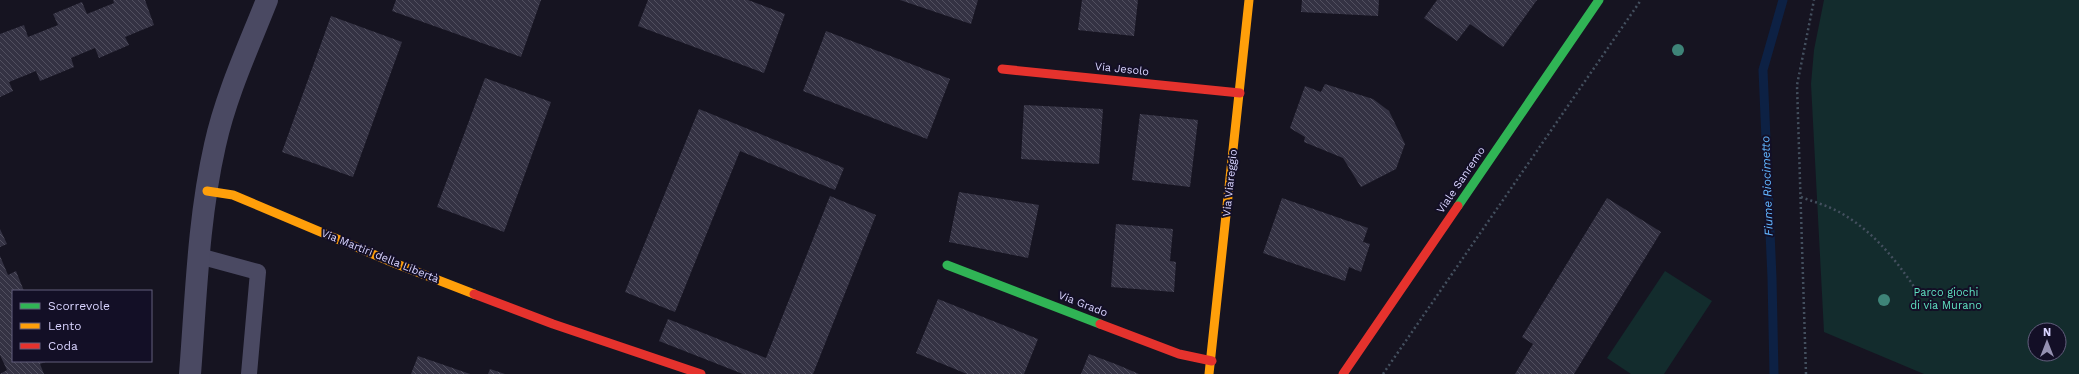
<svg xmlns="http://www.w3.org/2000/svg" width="2079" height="374" font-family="'Work Sans',sans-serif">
	<defs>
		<pattern id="building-back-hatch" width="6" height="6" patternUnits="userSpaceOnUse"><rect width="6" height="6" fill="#343243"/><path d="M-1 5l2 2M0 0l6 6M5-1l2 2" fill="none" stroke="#514f5f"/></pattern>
	</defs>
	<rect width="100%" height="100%" fill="#161421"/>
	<!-- green -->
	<path fill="#132c2d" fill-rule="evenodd" d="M1824 0H2079V374H1924L1824 332 1811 84 1814 50ZM2035 330H2059V354H2035Z
		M1665 271 1712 301 1664 374H1631L1607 358Z"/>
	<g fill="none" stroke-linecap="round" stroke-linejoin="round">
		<!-- stream -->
		<path stroke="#0d2144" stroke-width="9" d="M1774 374 1772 278 1763 70 1783 0"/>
	</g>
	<!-- building -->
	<path fill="url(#building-back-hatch)" d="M113 0H145L154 25 125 37 129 45 99 58 95 48 71 58 74 67 40 81 36 71 9 82 13 91 0 97V34L24 25 28 37 58 25 53 14 82 2 87 14 114 3Z
		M396 0H541L521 57 392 11Z
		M648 0H748L785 14 764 73 638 26Z
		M900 0H978L971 24Z
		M1082 0H1138L1134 36 1078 30Z
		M1302 0H1379L1378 16 1301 12Z
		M1437 0H1537L1503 47 1470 24 1457 41 1424 18Z
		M331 16 402 42 353 177 282 152Z
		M826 31 950 79 927 139 803 91Z
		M485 78 551 102 504 232 437 207Z
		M1325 84 1373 99 1389 111 1405 144 1396 169 1361 187 1343 158 1304 142 1305 137 1290 128 1305 86 1321 92Z
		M1024 105 1103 109 1099 164 1021 159Z
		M699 109 844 168 835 190 740 151 675 312 625 292Z
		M1140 114 1198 120 1190 187 1132 180Z
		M959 192 1039 205 1028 258 949 242Z
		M830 196 876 215 813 374H743L659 341 668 319 766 358Z
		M1282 198 1368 228 1363 242 1370 244 1361 272 1349 267 1345 281 1263 253Z
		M1607 198 1661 232 1574 374H1515L1533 344 1522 337Z
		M1116 224 1173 229 1170 261 1176 262 1174 292 1111 287Z
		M0 229 7 244 0 247Z
		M0 256 8 275 16 271 24 291H13V361H48L40 364 44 374H0L7 370 0 355Z
		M938 299 1038 339 1024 374H967L916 353Z
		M1089 354 1118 365 1139 374H1081Z
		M418 356 470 374H411Z
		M490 369 505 374H488Z"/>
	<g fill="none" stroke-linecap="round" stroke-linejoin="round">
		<!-- path -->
		<path stroke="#44505f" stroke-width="2.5" stroke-dasharray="2 3" stroke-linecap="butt" d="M1801 197C1814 202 1829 206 1841 213 1874 232 1896 260 1917 291
			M1383 374 1641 0
			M1806 374 1797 85 1814 0"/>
		<!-- lane -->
		<path stroke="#4a4962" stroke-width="16" d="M199 256 258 272 249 374"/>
		<!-- street -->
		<path stroke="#4a4962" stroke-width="22" d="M190 374C196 298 198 220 215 145 226 95 248 48 267 0"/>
		<!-- fast -->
		<path stroke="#30b455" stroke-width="9" d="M1458 206 1599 0
			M947 265 1100 324"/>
		<!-- slow -->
		<path stroke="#ff9f0a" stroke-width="9" d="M207 191 233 195 394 263 474 294
			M1209 374 1249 0"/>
		<!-- jam -->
		<path stroke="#e5322d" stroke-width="9" d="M1002 69 1240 93
			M474 294 553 324 701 374
			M1100 324 1179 354 1212 361
			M1343 374 1458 206"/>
	</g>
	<!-- trees -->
	<g fill="#3e8478">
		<circle cx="1678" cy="50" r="6"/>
		<circle cx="1884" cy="300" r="6"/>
	</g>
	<g text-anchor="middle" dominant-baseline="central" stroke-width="4" stroke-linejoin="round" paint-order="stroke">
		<!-- street labels -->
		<g font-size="11" fill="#d9d4ff" stroke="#130f26">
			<text transform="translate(1122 69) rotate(6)">Via Jesolo</text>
			<text transform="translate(1461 180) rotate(-56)">Viale Sanremo</text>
			<text transform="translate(1230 183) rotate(-84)">Via Viareggio</text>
			<text transform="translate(380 256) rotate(22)">Via Martiri della Libertà</text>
			<text transform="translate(1083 304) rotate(21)">Via Grado</text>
		</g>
		<!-- park labels -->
		<g font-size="11" fill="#5fe0c0" stroke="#130f26">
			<text x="1946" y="292">Parco giochi<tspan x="1946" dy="13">di via Murano</tspan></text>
		</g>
		<!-- water labels -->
		<g font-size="12" font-style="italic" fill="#62b6ff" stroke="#130f26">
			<text transform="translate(1767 186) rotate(-92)">Fiume Riocimetto</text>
		</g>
	</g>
	<!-- legend -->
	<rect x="12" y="290" width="140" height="72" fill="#130f26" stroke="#625e7d"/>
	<rect x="20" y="303" width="20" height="6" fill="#30b455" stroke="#625e7d"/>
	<text x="48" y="310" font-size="12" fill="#d9d4ff">Scorrevole</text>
	<rect x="20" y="323" width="20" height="6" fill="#ff9f0a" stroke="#625e7d"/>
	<text x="48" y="330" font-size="12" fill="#d9d4ff">Lento</text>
	<rect x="20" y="343" width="20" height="6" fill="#e5322d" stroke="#625e7d"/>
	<text x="48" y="350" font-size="12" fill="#d9d4ff">Coda</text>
	<!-- north arrow -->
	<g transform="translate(2047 342)"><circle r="19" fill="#130f26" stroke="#625e7d"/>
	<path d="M0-3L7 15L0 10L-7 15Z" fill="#9591b1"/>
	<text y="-6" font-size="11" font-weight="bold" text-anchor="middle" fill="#d9d4ff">N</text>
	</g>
</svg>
